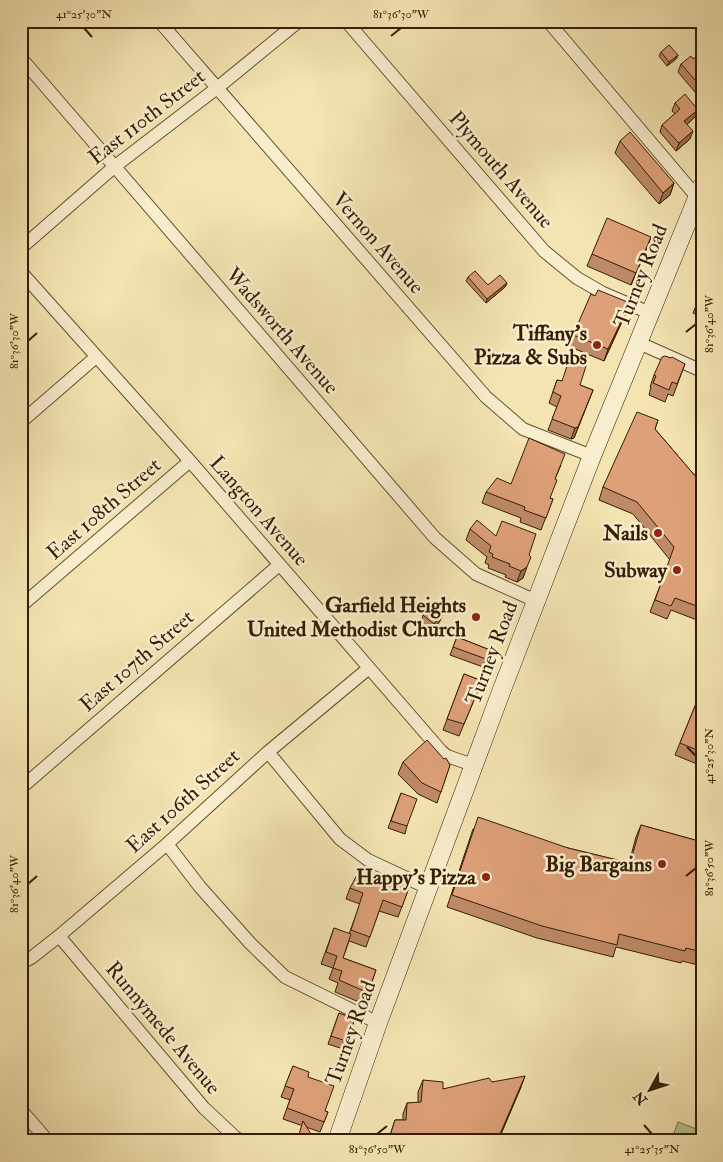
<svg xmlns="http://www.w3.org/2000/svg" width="723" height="1162" font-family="'IM FELL Double Pica',serif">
	<rect width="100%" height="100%" fill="#f4e4b2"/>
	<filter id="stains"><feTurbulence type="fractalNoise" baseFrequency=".004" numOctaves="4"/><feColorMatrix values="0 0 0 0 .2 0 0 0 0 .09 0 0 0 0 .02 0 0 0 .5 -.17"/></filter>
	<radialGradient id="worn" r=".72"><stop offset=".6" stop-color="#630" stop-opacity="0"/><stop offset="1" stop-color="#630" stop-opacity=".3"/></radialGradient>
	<!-- pitch -->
	<path fill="#b6c58f" stroke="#76724a" d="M678 1122 702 1131V1141H671Z"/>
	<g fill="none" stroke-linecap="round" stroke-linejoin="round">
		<defs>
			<path id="street" d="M159 21 486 397 523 429 592 456
				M346 21 544 251 577 278 603 293 650 313
				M548 21 697 197
				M21 58 435 538 476 574 536 601
				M21 248 114 167 217 88 299 21
				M21 272 190 461 441 751 447 756 473 765
				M639 343 702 371
				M21 422 96 357
				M21 606 190 461
				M268 752 340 839 368 860 428 888
				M21 788 279 565
				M167 844 200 887 250 943 285 977 378 1023
				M59 936 204 1108 235 1137 241 1141
				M21 963 31 958 59 936 167 844 268 752 369 668
				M21 1110 48 1141"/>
			<path id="secondary" d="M337 1141 378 1023 501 692 592 456 702 186"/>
		</defs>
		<!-- street casing -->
		<use href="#street" stroke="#655030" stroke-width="14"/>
		<!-- secondary casing -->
		<use href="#secondary" stroke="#351e04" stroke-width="19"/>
		<!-- street -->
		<use href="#street" stroke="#f8edcd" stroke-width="12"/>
		<!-- secondary -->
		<use href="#secondary" stroke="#f8edcd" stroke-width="18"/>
	</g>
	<!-- wall -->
	<path fill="#be8a67" stroke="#351e04" d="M661 52 678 55 676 59 667 66 659 56Z
		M693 59 702 62V97L700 98 678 72 681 64Z
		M675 103 698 110 695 117 687 124 690 139 676 151 660 132 662 125 675 114 672 111Z
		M620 141 674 183 670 195 659 204 615 153Z
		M651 237 631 285 587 266 592 254Z
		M468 277 488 285 507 283 505 287 486 303 466 281Z
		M702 292V318L693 313Z
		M625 315 604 361 568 346 573 335Z
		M685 364 673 396 668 394 665 402 649 395 651 387H650L654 375Z
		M557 380 561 381 580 385 593 390 574 438 571 439 548 430 557 407 549 403Z
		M658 420 655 429 702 484V622L671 610 667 619 650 612 670 560 633 514 599 500 603 487Z
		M561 465 555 479 550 498 553 499 541 530 520 522 521 518 482 503 486 492 511 484Z
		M470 529 529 555 523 578 517 582 505 577 506 575 488 568 489 565 485 563 487 557 466 540Z
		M443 613 440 621 431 632 421 623 423 615Z
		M457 637 490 650 483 667 450 655Z
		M464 674 482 681 459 736 443 730Z
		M702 689V766L675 755Z
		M403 762 450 765 437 803 418 794 398 774Z
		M401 793 407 826 405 834 388 828Z
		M641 825 702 842V966L682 961 681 963 616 947 613 957 537 938 447 907 473 829 568 848 629 863 636 837Z
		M411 882 398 917 379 911 366 947 349 941 343 958 376 970 366 999 359 1002 335 992 338 983 329 979 333 968 321 964 334 928 349 934 360 904 346 899 350 888 388 883Z
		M339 1013 355 1019 343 1049 328 1044Z
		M293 1066 308 1077 325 1111 328 1112 320 1132 283 1119 290 1100 281 1097Z
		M423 1080 443 1089 492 1082 521 1087 498 1141H388L395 1120H403V1114L407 1103H418V1092Z"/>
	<!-- shaded-wall -->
	<path fill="#9b7054" stroke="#351e04" d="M678 55 676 59 667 66 669 62Z
		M698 110 695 117 682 129 684 121Z
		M693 131 690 139 676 151 679 143Z
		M674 183 670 195 659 204 663 193Z
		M651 237 647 248 631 285Z
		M507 283 505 287 486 303 487 299Z
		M630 303 625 315 604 361 608 349Z
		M593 390 574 438 571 439 575 428Z
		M527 567 523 578 517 582 521 571Z
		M443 613 440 621 431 632 434 624Z
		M370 987 366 999 359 1002 364 991Z
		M525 1076 521 1087 498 1141H497Z"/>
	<!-- building -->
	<path fill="#dda078" stroke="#351e04" d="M669 45 678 55 669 62 661 52Z
		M691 56 693 59 697 56 702 62V88L681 64Z
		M685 94 698 110 684 121 693 131 679 143 662 125 680 109 675 103Z
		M630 132 674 183 663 193 620 141Z
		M607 218 651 237 636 273 592 254Z
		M475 271 488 285 500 275 507 283 487 299 468 277Z
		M598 290 630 303 608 349 573 335 591 294 595 296Z
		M702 292V304L697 302Z
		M665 356 671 358 672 357 685 364 677 384 672 382 669 390 653 383 656 376 654 375 662 357Z
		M569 360 586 366 580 385 593 390 578 427 575 428 552 419 561 396 553 392 557 380 562 381Z
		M637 412 658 420 655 429 702 484V608L675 598 671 606 655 600 674 547 637 502 603 487Z
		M529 438 565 454 555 479 557 480 550 498 553 499 546 518 524 510 525 507 486 492 497 478 511 484Z
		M477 520 496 536 502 521 536 534 529 555 531 557 527 567 521 571 509 566 510 564 492 557 493 554 489 552 491 546 470 529Z
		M433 604 443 613 434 624 423 615Z
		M457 637 490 650 486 659 453 647Z
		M464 674 482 681 464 724 447 719Z
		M702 689V752L680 743Z
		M427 740 444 759 446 758 450 765 441 792 422 783 403 762Z
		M401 793 417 799 407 826 391 821Z
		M478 817 568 848 630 863 641 825 702 842V952L686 948 685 951 619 934 617 945 542 926 452 895Z
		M358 873 388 883 391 874 411 882 402 907 383 900 370 937 351 930 363 893 350 888Z
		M334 928 351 934 343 958 376 970 370 987 364 991 339 980 342 971 333 968 337 956 326 952Z
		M339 1013 355 1019 346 1041 331 1036Z
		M293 1066 309 1072 308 1077 334 1086 325 1111 328 1112 324 1122 287 1108 294 1089 285 1086Z
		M525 1076 497 1141H395L389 1139 395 1120H406L407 1103 421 1102 423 1080 443 1082V1089L489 1078 492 1082Z
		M303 1121 314 1139 313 1141H297Z"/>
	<!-- ticks -->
	<path fill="none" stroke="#351e04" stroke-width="2" d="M84 28 92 37M391 36 401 28M686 332 696 324M28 341 37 333M687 747 696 756M686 876 696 868M28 884 37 876M644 1125 652 1134M377 1134 387 1126"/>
	<!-- markers -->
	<g fill="#8f2418" stroke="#f8edcd" stroke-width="2">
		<circle cx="597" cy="345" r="5"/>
		<circle cx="658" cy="533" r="5"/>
		<circle cx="677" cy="570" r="5"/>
		<circle cx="476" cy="617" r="5"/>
		<circle cx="662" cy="864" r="5"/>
		<circle cx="486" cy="877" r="5"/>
	</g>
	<g text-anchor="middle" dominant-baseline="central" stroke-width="5" stroke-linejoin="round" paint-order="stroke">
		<!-- street labels -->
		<g font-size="21" fill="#351e04" stroke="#f8edcd">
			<text transform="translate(147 117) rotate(-38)">East 110th Street</text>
			<text transform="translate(501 170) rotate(49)">Plymouth Avenue</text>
			<text transform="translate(378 243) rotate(49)">Vernon Avenue</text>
			<text transform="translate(641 276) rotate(-68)">Turney Road</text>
			<text transform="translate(282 331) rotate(49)">Wadsworth Avenue</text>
			<text transform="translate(104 509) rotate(-41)">East 108th Street</text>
			<text transform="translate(259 511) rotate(49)">Langton Avenue</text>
			<text transform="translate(492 653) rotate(-69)">Turney Road</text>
			<text transform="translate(137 661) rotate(-41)">East 107th Street</text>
			<text transform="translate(183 801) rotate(-42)">East 106th Street</text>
			<text transform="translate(163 1028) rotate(50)">Runnymede Avenue</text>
			<text transform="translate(351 1033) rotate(-70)">Turney Road</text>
		</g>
		<!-- poi labels -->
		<g font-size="21" font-weight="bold" fill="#351e04" stroke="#f8edcd" text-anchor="end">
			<text x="587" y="333">Tiffany’s<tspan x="587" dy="24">Pizza &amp; Subs</tspan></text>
			<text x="648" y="533">Nails</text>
			<text x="667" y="570">Subway</text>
			<text x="466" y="605">Garfield Heights<tspan x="466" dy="24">United Methodist Church</tspan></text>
			<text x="652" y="864">Big Bargains</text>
			<text x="476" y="877">Happy's Pizza</text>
		</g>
	</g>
	<!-- margin -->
	<rect width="723" height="1162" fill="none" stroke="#f4e4b2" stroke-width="55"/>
	<!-- north arrow -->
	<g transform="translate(650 1090) rotate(230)" stroke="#f8edcd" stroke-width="4" paint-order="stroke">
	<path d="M0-4L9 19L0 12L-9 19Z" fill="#351e04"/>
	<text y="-8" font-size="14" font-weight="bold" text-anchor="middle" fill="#351e04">N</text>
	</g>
	<rect x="28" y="28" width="668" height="1106" fill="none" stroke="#351e04" stroke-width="2"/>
	<g font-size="12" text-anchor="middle" fill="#351e04">
		<text x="84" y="18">41°25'30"N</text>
		<text x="401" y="18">81°36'30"W</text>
		<text transform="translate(709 324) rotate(-90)" y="4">81°36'40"W</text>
		<text transform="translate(14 341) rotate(-90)" y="4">81°36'30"W</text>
		<text transform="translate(709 756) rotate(-90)" y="4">41°25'30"N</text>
		<text transform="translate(709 868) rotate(-90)" y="4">81°36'50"W</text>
		<text transform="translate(14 884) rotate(-90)" y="4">81°36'40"W</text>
		<text x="377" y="1153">81°36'50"W</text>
		<text x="652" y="1153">41°25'35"N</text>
	</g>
	<rect width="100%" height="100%" filter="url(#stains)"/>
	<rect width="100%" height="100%" fill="url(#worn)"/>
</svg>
